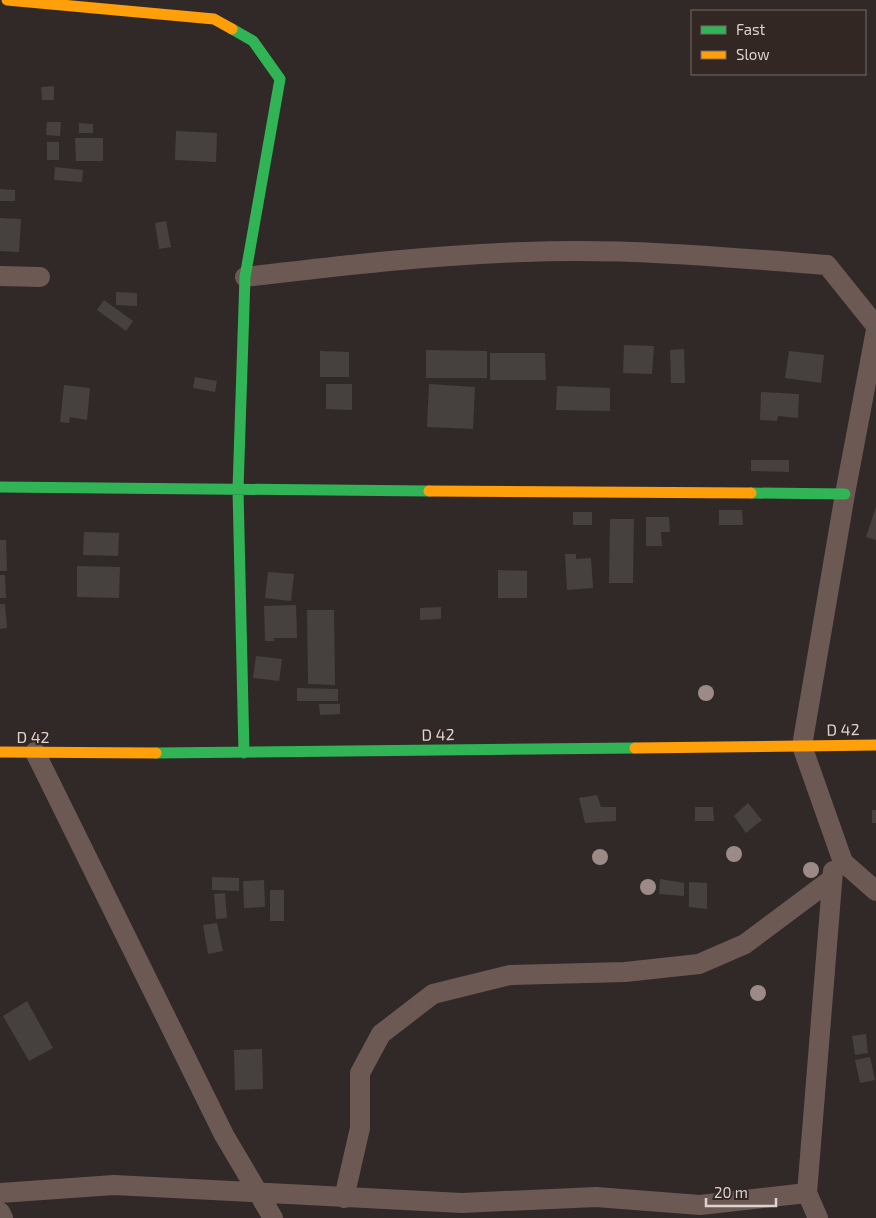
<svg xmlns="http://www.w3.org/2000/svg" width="876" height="1218" font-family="'Exo 2',sans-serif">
	<rect width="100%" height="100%" fill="#302928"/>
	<!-- building -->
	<path fill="#46403f" d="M54 86V100H42L41 87Z
		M47 122H61L60 136 46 135Z
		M79 123 93 124V133H79Z
		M176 131 217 133 216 162 175 160Z
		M75 138H103V161H76Z
		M47 142H59V160H47Z
		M55 167 83 170 82 182 54 180Z
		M0 189 15 190V201H0Z
		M0 218 21 219 19 252 0 251Z
		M166 221 171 247 159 249 155 223Z
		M116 292 137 293V306L116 305Z
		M104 300 133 321 126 331 97 310Z
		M624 345 654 346 652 374 623 373Z
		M684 349 685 383H671L670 350Z
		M426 350 487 351V378H426Z
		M320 351 349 352V377H320Z
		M789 351 824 355 821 383 785 378Z
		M490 353H545L546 380H490Z
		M195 377 217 381 215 392 193 388Z
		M326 384H352V410L326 409Z
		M429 384 475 387 473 429 427 427Z
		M64 385 90 388 87 420 70 417 69 423 60 422Z
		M557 386 610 388V411L556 410Z
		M761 392 799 394 798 418 778 416 777 421 760 420Z
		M751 460H789V472L751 471Z
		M876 507V540L866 537Z
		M719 510H742L743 525H719Z
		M573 512H592V525H573Z
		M646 517H669L670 532H661L662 546H646Z
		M610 519H634L633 583H609Z
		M84 532 119 533 118 556 83 555Z
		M0 540H6L7 571H0Z
		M565 554H576V559L591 558 593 588 567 590Z
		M77 566 120 567 119 598 77 597Z
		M498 570 527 571V598H498Z
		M268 572 294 574 291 601 265 598Z
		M0 575H5L6 598H0Z
		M0 604H5L7 628 0 629Z
		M296 605 297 638H274V641H265L264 606Z
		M441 607V619L420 620V608Z
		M307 610H334L335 685 308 684Z
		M256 656 282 659 279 681 253 678Z
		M297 688 338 689V701H297Z
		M319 704H340V714L320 715Z
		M597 795 601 807H616V821L585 823 579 798Z
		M748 803 762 820 746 833 734 816Z
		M695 807H713L714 821H695Z
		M872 810H876V823H872Z
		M212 877 239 878V891L212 890Z
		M660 879 684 883V896L659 894Z
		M264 880 265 907 244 908 243 881Z
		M689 882 707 883V909L689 907Z
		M270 890H284V921H270Z
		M225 893 227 918 216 919 214 894Z
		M217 923 223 951 208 954 203 925Z
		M27 1001 53 1048 29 1061 3 1016Z
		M866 1034 868 1053 855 1055 852 1036Z
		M262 1049 263 1089 235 1090 234 1050Z
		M870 1057 875 1080 860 1083 855 1060Z"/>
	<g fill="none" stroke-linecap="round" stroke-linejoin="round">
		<!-- street -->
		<path stroke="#6c5954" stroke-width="20" d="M0 276 40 277
			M245 277C338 266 431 255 525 252 626 248 726 257 827 265L876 326
			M876 330 845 494 802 746 843 862 876 891
			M35 752 224 1135 273 1218
			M0 1193 114 1185 462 1203 596 1197 700 1205 807 1193 818 1218
			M807 1193 833 871
			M344 1198 360 1128V1073L381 1034 433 994 510 975 625 972 699 964 745 944 832 879
			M0 1212 3 1218"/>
		<!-- fast -->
		<path stroke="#30b455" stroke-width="11" d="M232 29 253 41 280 79 245 277 238 489 244 753
			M0 487 429 491
			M751 493 845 494
			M156 753 635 748"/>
		<!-- slow -->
		<path stroke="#ff9f0a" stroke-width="11" d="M7 0 214 19 232 29
			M429 491 751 493
			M635 748 876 745
			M0 752 156 753"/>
	</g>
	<!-- trees -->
	<g fill="#9c8a86">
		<circle cx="706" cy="693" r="8"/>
		<circle cx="734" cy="854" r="8"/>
		<circle cx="600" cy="857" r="8"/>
		<circle cx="811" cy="870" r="8"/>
		<circle cx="648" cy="887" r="8"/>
		<circle cx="758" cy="993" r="8"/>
	</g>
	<g text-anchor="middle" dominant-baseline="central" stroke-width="4" stroke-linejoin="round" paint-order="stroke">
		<!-- street labels -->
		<g font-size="16" fill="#dbd3d0" stroke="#332724">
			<text transform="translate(843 729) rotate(-1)">D 42</text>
			<text transform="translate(438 734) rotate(-1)">D 42</text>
			<text x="33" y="736">D 42</text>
		</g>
	</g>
	<!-- legend -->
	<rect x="691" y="10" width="175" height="65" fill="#332724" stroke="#766c69"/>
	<rect x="701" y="26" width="25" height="8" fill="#30b455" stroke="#766c69"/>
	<text x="736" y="35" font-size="15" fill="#dbd3d0">Fast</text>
	<rect x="701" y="51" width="25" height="8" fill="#ff9f0a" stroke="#766c69"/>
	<text x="736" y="60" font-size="15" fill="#dbd3d0">Slow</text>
	<!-- scale -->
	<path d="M706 1198v8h70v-8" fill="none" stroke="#dbd3d0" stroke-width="2.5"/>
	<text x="714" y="1198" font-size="15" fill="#dbd3d0" stroke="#332724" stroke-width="4" paint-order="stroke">20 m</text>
</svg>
